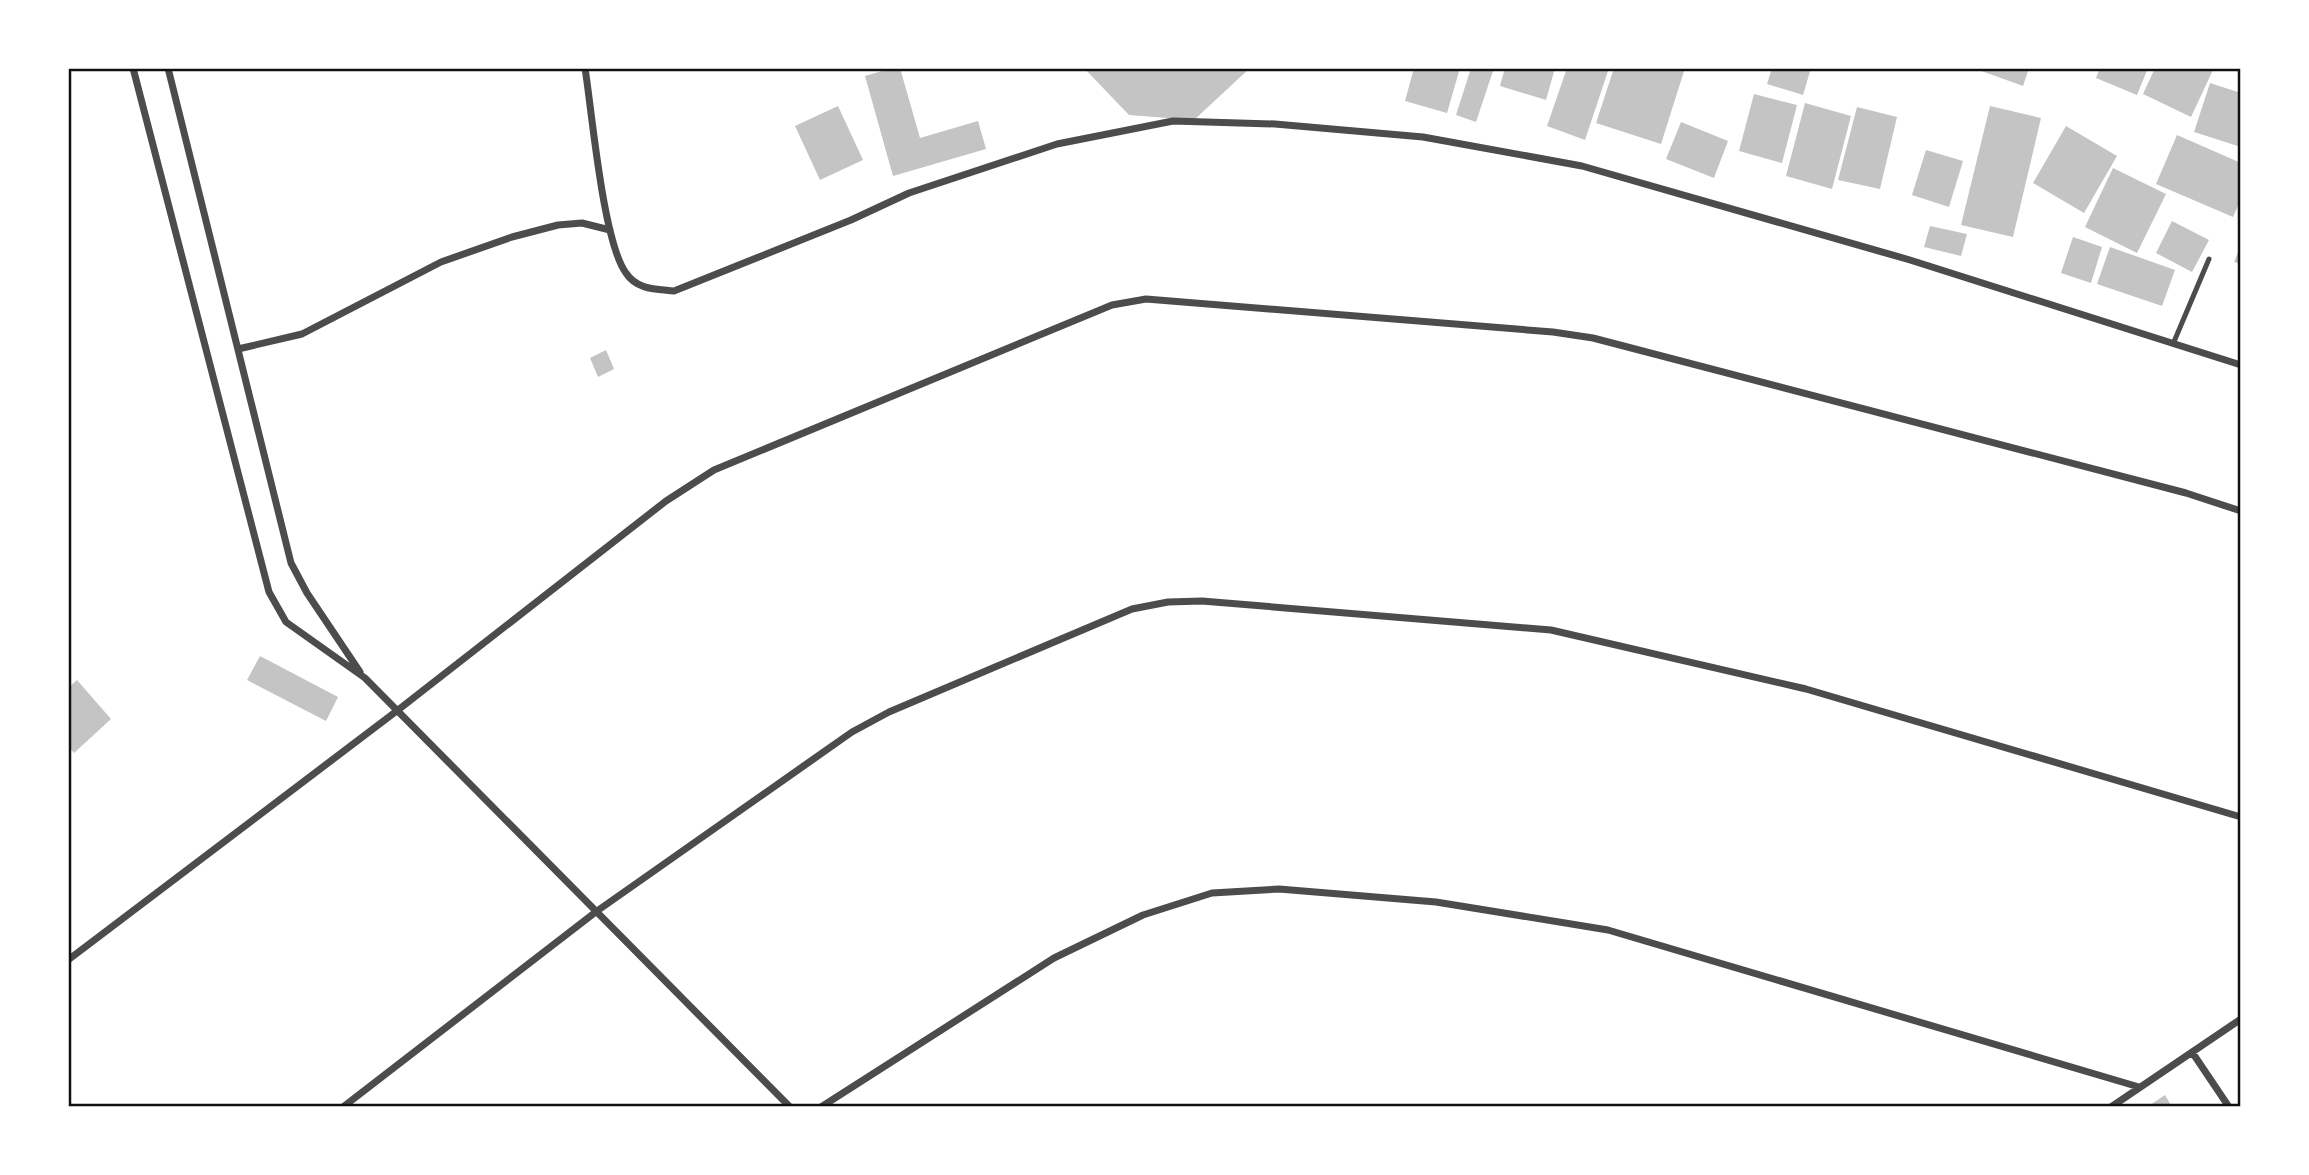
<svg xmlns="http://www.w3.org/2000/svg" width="2309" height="1175" font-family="Quicksand,sans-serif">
	<rect width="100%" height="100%" fill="#fff"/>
	<!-- building -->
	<path fill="#c4c4c4" d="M892 68H900L920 138 978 121 986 149 893 176 865 76Z
		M1084 68H1250L1194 120 1129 115Z
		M1414 68H1460L1447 113 1405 101Z
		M1471 68H1494L1476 122 1456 115Z
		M1505 68H1555L1546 100 1500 86Z
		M1567 68H1609L1585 140 1547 126Z
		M1614 68H1685L1661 144 1596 123Z
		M1772 68H1811L1803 95 1767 84Z
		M1973 68H2029L2023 86Z
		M2100 68H2148L2137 95 2096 78Z
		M2155 68 2213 70 2191 117 2143 94Z
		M2210 83 2241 93V147L2194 132Z
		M1754 94 1797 105 1782 163 1739 151Z
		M1805 103 1851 116 1832 189 1786 176Z
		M838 106 863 160 820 180 795 126Z
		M1990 106 2041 118 2013 237 1961 225Z
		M1857 107 1897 117 1880 189 1838 180Z
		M1681 122 1728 141 1714 178 1666 159Z
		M2066 126 2117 156 2084 213 2033 183Z
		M2177 135 2241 163V199L2233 217 2156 184Z
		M1926 150 1963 161 1949 207 1912 195Z
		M2113 168 2166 194 2137 253 2085 227Z
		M2172 221 2209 240 2192 272 2156 253Z
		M1930 226 1967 234 1961 256 1924 247Z
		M2073 237 2102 247 2091 283 2061 273Z
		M2241 245V264L2234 262Z
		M2110 247 2175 270 2162 306 2097 284Z
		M606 350 614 369 598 377 590 358Z
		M260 656 338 697 326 721 247 680Z
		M77 680 111 719 74 753 68 746V688Z
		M2165 1095 2172 1107H2147Z"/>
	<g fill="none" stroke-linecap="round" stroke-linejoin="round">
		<!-- service -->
		<path stroke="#4c4c4c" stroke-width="5" d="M2173 344 2209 259"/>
		<!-- minor -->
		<path stroke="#4c4c4c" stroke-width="7" d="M133 68 269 592 286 622 365 678 790 1107
			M168 68 291 563 307 593 360 672
			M585 68C592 112 603 242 626 273 637 290 656 289 674 291L851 220 909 193 1057 144 1173 121 1275 124 1423 137 1582 166 1910 260 2241 365
			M238 349 302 334 441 262 512 237 558 225 582 223 610 230
			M68 960 398 710 666 501 714 470 1112 305 1146 299 1553 332 1593 338 2186 493 2241 511
			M2192 1052 2229 1107
			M343 1107 597 911 852 732 889 712 1132 609 1168 602 1202 601 1551 630 1806 689 2241 817
			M821 1107 1054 958 1143 915 1212 893 1279 889 1436 902 1608 930 2139 1087
			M2111 1107 2241 1019"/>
	</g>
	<!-- border -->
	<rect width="2309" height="1175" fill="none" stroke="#ffffff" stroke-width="140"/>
	<rect x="70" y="70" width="2169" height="1035" fill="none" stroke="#111" stroke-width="2.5"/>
</svg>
